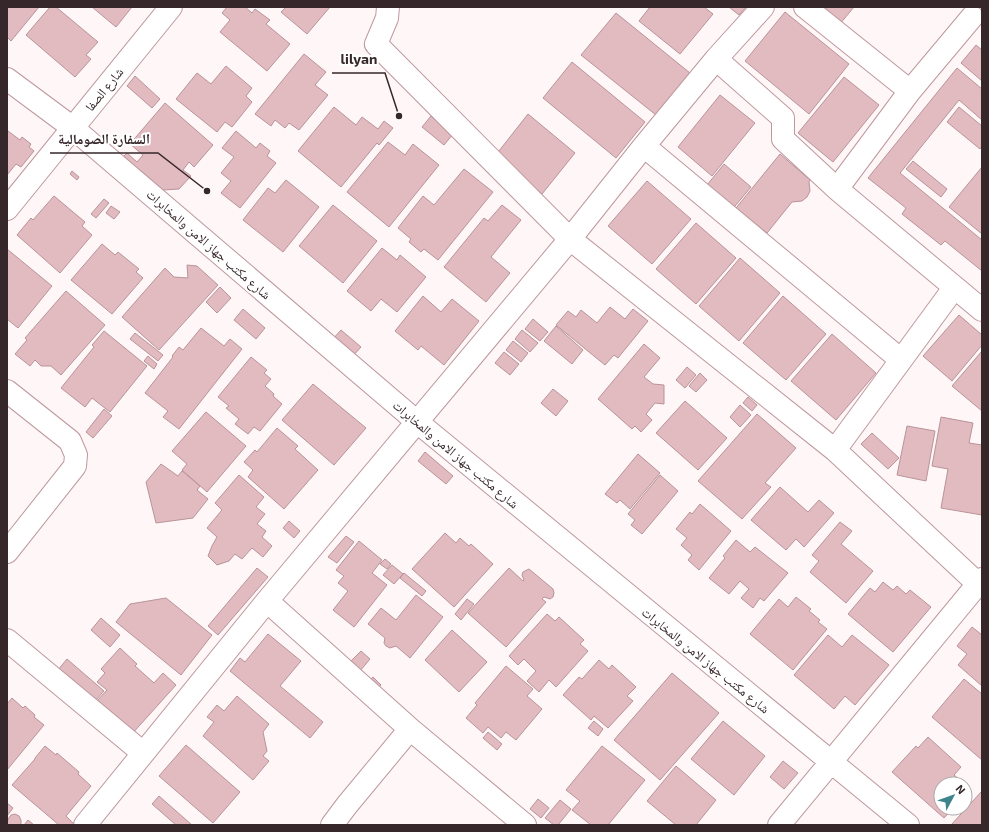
<svg xmlns="http://www.w3.org/2000/svg" width="989" height="832" font-family="'Exo 2','Noto Naskh Arabic',sans-serif">
	<rect width="100%" height="100%" fill="#fef6f7"/>
	<!-- building -->
	<path fill="#e2bbc1" stroke="#b99399" d="M7 7H39L11 41 7 37Z
		M50 7H56L98 42 86 55 91 59 75 77 26 35Z
		M92 7H132L116 27Z
		M227 7H245L252 13 255 9 270 20 266 24 290 44 267 71 220 32 230 20 222 13Z
		M286 7H330L307 34 281 12Z
		M650 7H704L713 14 680 54 639 21Z
		M729 7H746L739 15Z
		M818 7H854L839 25Z
		M785 12 849 64 809 114 745 61Z
		M616 13 690 73 656 115 581 55Z
		M976 45 982 50V81L961 63Z
		M304 54 326 72 315 85 328 95 299 130 289 123 285 128 275 120 271 126 255 114Z
		M572 62 645 122 616 158 543 98Z
		M226 66 252 88 246 96 252 102 232 127 225 122 217 132 176 99 197 73 211 84Z
		M957 68 982 89V120L959 100 900 173 982 240V271L945 241 941 245 902 214 906 208 868 178Z
		M135 76 160 99 152 108 127 86Z
		M844 77 879 105 833 162 798 133Z
		M720 95 755 123 712 176 678 147Z
		M165 103 213 145 194 167 189 162 183 170 191 176 179 189 163 190 140 170 136 175 119 161 127 153 137 162 143 155 130 144Z
		M334 107 356 125 362 117 378 129 384 121 393 128 379 145 377 143 341 187 298 151Z
		M959 107 982 126V146L980 149 947 122Z
		M528 114 575 153 542 194 495 156Z
		M431 116 453 134 444 145 422 127Z
		M8 131 20 140 22 137 31 144 29 147 34 151 21 167 16 164 7 175V132Z
		M236 131 256 148 260 143 270 151 267 156 276 163 240 208 221 193 231 181 221 173 234 157 222 148Z
		M388 142 405 155 413 144 439 165 389 227 347 192Z
		M780 154 810 180 809 182 810 191 807 197 802 201 792 202 767 233 736 208Z
		M913 161 947 189 941 197 906 169Z
		M724 164 751 187 730 212 703 190Z
		M982 167V234L949 207Z
		M464 169 493 192 438 260 424 249 421 252 409 242 411 239 398 228 423 196 434 205Z
		M72 171 79 177 77 180 70 174Z
		M286 180 319 207 283 252 243 220 268 188 275 193Z
		M647 181 691 219 652 264 608 226Z
		M54 196 85 222 82 226 92 235 60 273 17 235 31 218 33 220Z
		M104 199 109 203 96 218 91 214Z
		M333 205 377 241 343 283 299 246Z
		M502 205 521 220 491 257 510 273 486 302 444 267 484 218 488 221Z
		M111 206 120 212 114 219 106 213Z
		M696 223 736 258 696 304 656 269Z
		M102 244 115 255 118 252 139 269 136 272 143 278 112 314 71 280Z
		M382 248 397 260 400 255 426 277 397 312 381 299 371 311 347 291Z
		M7 249 52 286 18 328 7 319Z
		M740 258 780 293 739 341 699 306Z
		M187 265 197 266 218 285 159 350 122 317 165 268 174 277 188 278Z
		M220 287 231 298 217 313 206 302Z
		M66 291 105 325 61 375 51 366H41L35 360 30 366 15 354 27 340 25 338Z
		M423 296 441 312 452 299 479 321 444 365 421 346 418 350 395 331Z
		M783 296 826 334 786 380 743 343Z
		M610 307 625 319 633 309 648 321 618 358 614 355 605 365 556 325 568 311 576 317 581 310 597 323Z
		M243 309 265 328 256 339 234 320Z
		M959 315 982 335V345L952 381 923 356Z
		M533 319 548 332 540 341 525 329Z
		M556 326 583 350 572 364 544 341Z
		M201 328 224 346 230 339 242 349 179 429 163 417 168 411 145 393 173 357 172 356 179 347 183 350Z
		M341 330 361 347 352 357 332 340Z
		M522 330 538 343 530 352 515 339Z
		M104 331 147 366 110 412 92 398 85 407 61 388 94 347 92 345Z
		M135 333 163 355 158 361 130 339Z
		M832 334 876 373 836 420 791 381Z
		M513 341 528 353 521 362 506 350Z
		M644 344 660 358 644 377 653 384 664 385V404L655 403 646 414 652 420 641 432 635 426 632 429 598 399Z
		M982 351V411L952 386Z
		M504 352 519 364 510 375 495 363Z
		M148 356 157 364 154 369 144 361Z
		M251 357 267 370 264 373 271 379 265 386 274 394 273 396 282 404 260 431 254 427 248 434 235 424 239 419 226 408 229 406 218 397Z
		M687 367 696 375 685 388 676 380Z
		M700 373 707 380 696 392 689 386Z
		M313 384 366 428 334 465 282 420Z
		M553 389 568 401 556 416 541 403Z
		M748 397 757 405 752 411 743 403Z
		M685 401 727 438 698 470 656 433Z
		M740 405 751 415 740 427 730 417Z
		M104 409 112 416 93 438 86 432Z
		M206 412 246 446 207 492 182 470 187 464 172 451Z
		M757 414 796 448 765 483 771 487 742 519 698 481Z
		M941 417 973 423 969 443 982 445V515L941 508 948 469 932 466Z
		M907 426 935 431 926 481 897 475Z
		M277 428 298 446 295 449 318 470 284 509 248 477 253 470 244 462 255 450 257 452Z
		M872 433 899 458 888 469 861 444Z
		M425 452 453 476 446 484 418 461Z
		M638 454 660 473 630 509 620 500 617 503 605 494Z
		M161 464 178 476 182 471 200 486 197 490 208 499 193 518 156 523 146 482Z
		M239 475 264 497 256 507 265 514 257 524 266 531 262 537 272 546 263 557 252 548 242 559 235 554 229 561 217 565 208 556 212 546 217 537 207 528 222 510 215 503Z
		M660 475 678 491 642 534 631 525 635 520 628 514Z
		M780 487 808 512 819 500 834 513 804 547 796 539 786 550 751 520Z
		M700 504 731 531 699 570 688 560 692 555 681 545 687 538 676 529 690 512 692 514Z
		M289 521 300 531 294 538 283 528Z
		M840 522 852 531 841 544 873 571 846 603 810 572 819 561 812 555Z
		M445 533 456 543 460 538 469 546 471 544 493 564 454 607 412 569Z
		M346 536 354 542 337 563 328 557Z
		M736 540 750 552 755 547 788 573 764 601 760 598 753 608 741 598 749 589 740 581 729 594 709 578 725 558 723 556Z
		M359 541 382 560 372 573 387 585 354 627 333 610 348 591 338 583 344 576 336 570Z
		M385 559 391 564 387 569 380 564Z
		M392 565 403 574 394 584 383 575Z
		M257 568 268 577 218 635 208 626Z
		M509 568 523 581 524 580 522 575 523 572 529 569 553 589 554 593 553 597 550 599 544 597 542 599 546 602 506 647 468 613Z
		M404 573 426 591 422 596 400 578Z
		M883 582 893 590 897 586 906 594 910 590 931 607 893 652 848 614 870 588 875 592Z
		M416 595 443 617 410 658 396 646 390 648 386 646 384 643 385 638 368 624 381 608 396 620Z
		M796 597 811 609 809 611 820 620 818 622 827 629 793 670 750 634 779 599 788 607Z
		M166 598 212 635 181 675 116 622 130 604Z
		M467 599 474 604 461 620 455 614Z
		M547 614 555 621 559 617 584 640 580 644 588 651 556 687 549 680 539 692 527 681 536 671 524 659 518 665 509 656Z
		M101 618 120 635 110 647 91 630Z
		M972 627 982 635V686L958 665 967 654 957 646Z
		M452 630 487 662 459 692 425 660Z
		M268 634 301 661 280 686 323 722 310 738 230 671 240 658 245 662Z
		M828 635 842 647 852 635 889 665 855 705 845 696 834 709 794 675Z
		M120 648 137 664 135 666 154 683 163 673 176 685 131 735 95 703 107 690 97 682 105 673 101 669Z
		M361 651 370 659 360 671 350 662Z
		M67 659 104 691 94 702 58 670Z
		M599 660 609 669 612 665 636 687 627 696 633 701 608 728 594 716 591 720 563 695 579 677 582 679Z
		M506 666 533 689 527 696 542 709 516 740 506 732 501 738 488 727 483 733 466 718 477 705 475 703Z
		M672 673 719 713 660 780 614 740Z
		M373 677 381 685 376 690 368 683Z
		M964 679 982 694V760L932 717Z
		M237 696 269 724 263 732 267 751 263 756 269 761 253 780 203 736 214 722 207 717 217 705 224 711Z
		M12 698 23 708 25 706 35 715 34 717 44 725 7 770V704Z
		M594 721 603 729 598 736 588 728Z
		M723 721 765 756 734 795 691 759Z
		M488 732 502 744 497 750 483 738Z
		M928 737 961 767 954 775 965 784H941V808H953L944 818 892 772 916 746 918 748Z
		M186 745 240 792 213 823 159 776Z
		M45 746 56 755 57 753 79 772 78 774 91 786 66 816 74 824 73 825H59L12 785 35 759V758Z
		M602 746 645 780 608 825H591L572 810 580 801 566 790Z
		M783 761 798 773 784 789 770 777Z
		M676 766 716 800 696 825H676L647 801Z
		M965 784 970 789 965 795Z
		M982 791V825H951Z
		M159 796 192 825H176L152 804Z
		M538 799 549 808 541 818 530 809Z
		M560 800 571 809 558 825H554L545 818Z
		M7 803 13 808 7 816Z
		M15 814 19 816 21 820V824L20 825H7L8 819 11 815Z
		M28 820 34 825H24Z"/>
	<g fill="none" stroke-linecap="round" stroke-linejoin="round">
		<defs>
			<path id="street" d="M388 7 387 18 376 44 570 239 835 450 978 584
				M805 7 910 91
				M716 59 783 118V139L837 189 982 310
				M7 79 73 128 416 421 908 825
				M644 146 901 360
				M837 189 910 91 972 17
				M7 391 70 441 76 455 75 466 7 552
				M835 450 954 288
				M267 601 410 729 525 825
				M7 640 143 753
				M85 825 267 601 570 239 644 146 716 59 763 7
				M332 825 347 805 410 729
				M779 825 982 579"/>
			<path id="secondary" d="M7 209 171 7"/>
		</defs>
		<!-- street casing -->
		<use href="#street" stroke="#be989e" stroke-width="24"/>
		<!-- secondary casing -->
		<use href="#secondary" stroke="#be989e" stroke-width="24"/>
		<!-- street -->
		<use href="#street" stroke="#fff" stroke-width="22"/>
		<!-- secondary -->
		<use href="#secondary" stroke="#fff" stroke-width="22"/>
	</g>
	<g text-anchor="middle" dominant-baseline="central" stroke-width="4" stroke-linejoin="round" paint-order="stroke">
		<!-- street labels -->
		<g font-size="13" fill="#36272a" stroke="#fff">
			<text transform="translate(104 89) rotate(-51)">شارع الصفا</text>
			<text transform="translate(209 244) rotate(41)">شارع مكتب جهاز الامن والمخابرات</text>
			<text transform="translate(456 454) rotate(40)">شارع مكتب جهاز الامن والمخابرات</text>
			<text transform="translate(706 660) rotate(39)">شارع مكتب جهاز الامن والمخابرات</text>
		</g>
	</g>
	<!-- callouts -->
	<path fill="none" stroke="#36272a" stroke-width="1.5" d="M399 116L385 73H332M207 191L158 153H50"/>
	<g fill="#36272a" stroke="#fff" stroke-width="1.5">
		<circle cx="399" cy="116" r="4"/>
		<circle cx="207" cy="191" r="4"/>
	</g>
	<g font-size="14" text-anchor="middle" font-weight="bold" fill="#36272a" stroke="#fff" stroke-width="4" stroke-linejoin="round" paint-order="stroke">
		<text x="359" y="64">lilyan</text>
		<text x="104" y="144">السفارة الصومالية</text>
	</g>
	<!-- border -->
	<rect width="989" height="832" fill="none" stroke="#36272a" stroke-width="16"/>
	<!-- north arrow -->
	<g transform="translate(953 796) rotate(49)"><circle r="19" fill="#ffffff" stroke="#afa9aa"/>
	<path d="M0-3L7 15L0 10L-7 15Z" fill="#3d848d"/>
	<text y="-6" font-size="11" font-weight="bold" text-anchor="middle" fill="#36272a">N</text>
	</g>
</svg>
